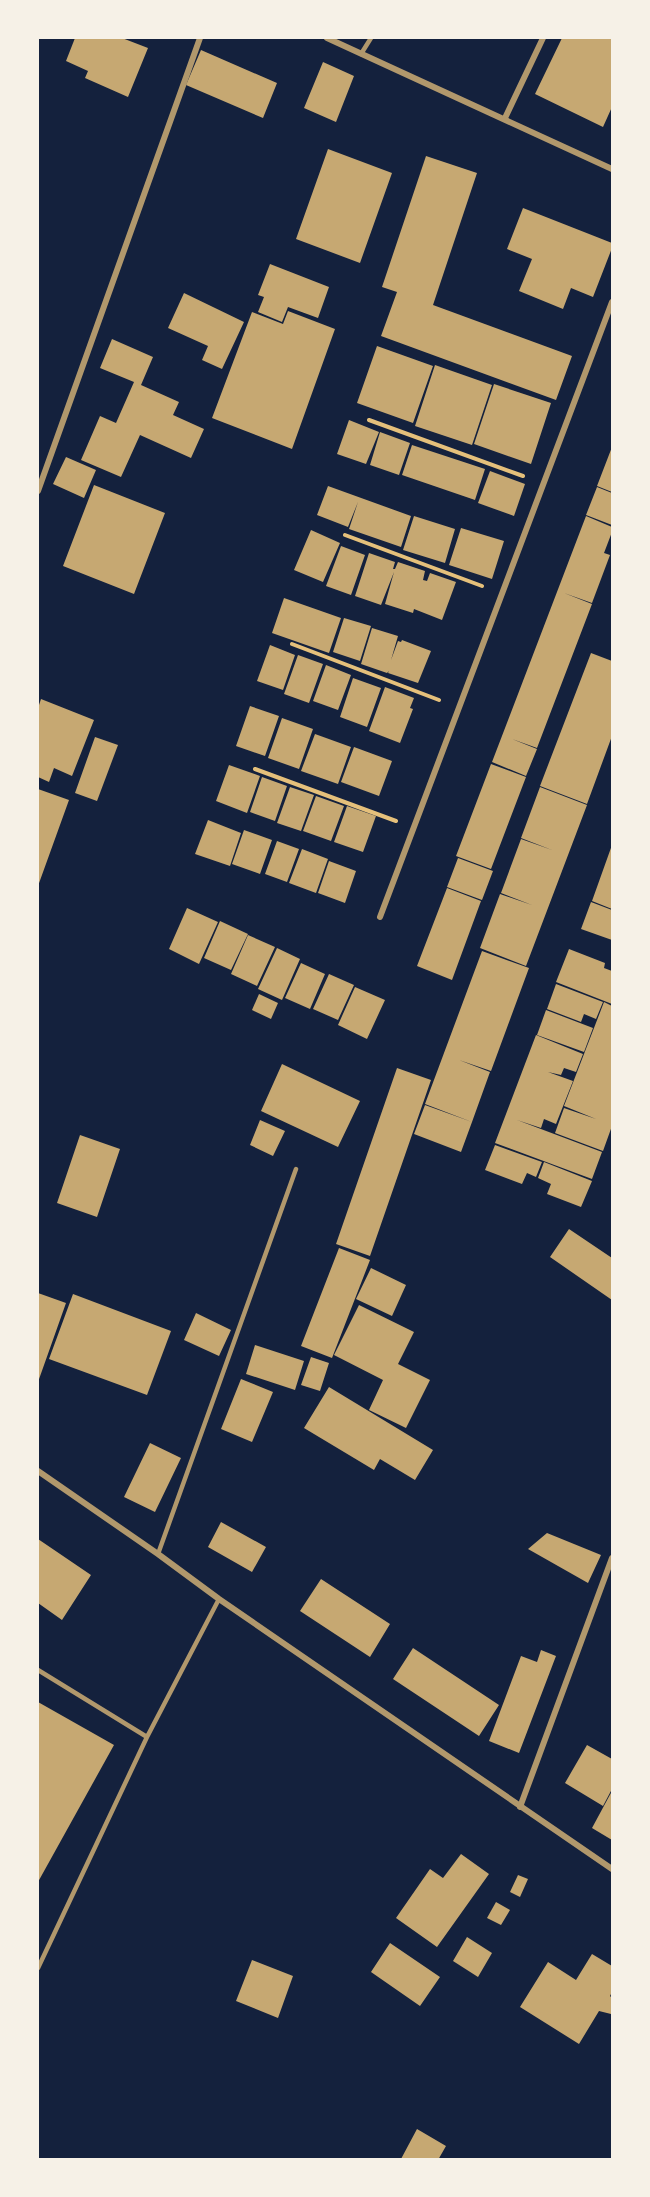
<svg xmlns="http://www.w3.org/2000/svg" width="650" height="2197" font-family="Raleway,sans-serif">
	<rect width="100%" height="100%" fill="#14213d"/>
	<!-- building -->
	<path fill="#c6a872" d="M75 38H122L148 48 128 97 85 78 88 71 66 61Z
		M562 38H612V107L603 127 535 94Z
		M201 50 277 83 263 118 186 85Z
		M323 62 354 76 336 122 304 108Z
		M328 149 392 173 360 263 296 239Z
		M426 156 477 173 433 305 572 356 556 400 381 336 397 292 382 287Z
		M523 208 612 243V248L593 297 571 288 563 309 519 291 532 259 507 249Z
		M270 264 329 287 318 318 288 307 282 322 258 312 264 297 258 295Z
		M184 293 244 322 222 369 202 360 208 346 168 328Z
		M288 311 335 329 292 449 212 418 252 312 283 324Z
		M112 339 153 357 141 385 179 402 173 415 204 429 191 458 140 435 121 477 81 460 100 416 116 423 134 382 100 368Z
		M377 346 433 366 413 423 357 403Z
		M435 365 492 385 472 445 415 426Z
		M494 384 551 403 531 464 474 444Z
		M349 420 379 432 366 464 337 454Z
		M380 432 410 443 399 475 370 465Z
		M412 445 485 469 475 500 402 475Z
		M612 447V492L597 486Z
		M66 457 96 470 84 498 53 484Z
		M490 471 525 484 514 516 478 503Z
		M94 485 165 513 134 594 63 566Z
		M328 486 411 516 401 547 349 529 358 502 348 527 317 515Z
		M597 487 612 493V525L586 515Z
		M414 516 455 529 445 563 403 550Z
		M586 516 612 527V532L604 553 610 555 592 603 564 593 592 604 537 748 512 739 537 749 526 776 492 762Z
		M461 528 504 541 492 579 449 565Z
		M311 530 340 543 323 582 294 570Z
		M341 546 365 555 351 595 326 586Z
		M369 553 395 562 393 569H395L398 562 425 571 423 580 427 581 430 573 456 582 442 620 414 609 413 613 385 604 394 572 381 605 355 596Z
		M284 598 341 618 329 653 272 633Z
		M344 618 371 626 360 661 333 652Z
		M372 628 398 636 391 660 398 641 401 642 402 640 431 651 418 683 388 673 389 671 387 673 361 664Z
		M270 645 295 655 283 690 257 681Z
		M591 653 612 661V736L587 804 540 786Z
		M298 655 323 664 309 703 284 694Z
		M326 665 351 675 338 710 313 701Z
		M353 678 381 688 367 727 340 717Z
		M385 687 414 698 410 708 413 709 400 743 369 731Z
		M41 699 94 720 72 776 54 768 49 782 38 777V708Z
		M250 706 279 716 265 756 236 746Z
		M282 718 313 729 299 769 268 758Z
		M315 734 351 747 338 784 301 771Z
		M95 737 118 745 97 801 75 793Z
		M354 747 392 761 379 796 341 782Z
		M491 764 526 777 491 869 456 856Z
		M229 765 260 776 247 813 216 801Z
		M262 777 287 786 275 821 250 812Z
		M290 787 314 795 301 831 277 823Z
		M540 787 587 805 526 966 480 948 500 894 532 905 501 893 521 839 552 850 521 838Z
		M38 789 69 800 38 886Z
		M316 796 344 806 331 841 303 831Z
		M347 806 376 816 363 852 334 842Z
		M208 820 241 833 230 866 195 854Z
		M244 830 272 840 260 874 232 864Z
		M277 841 299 849 287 882 265 874Z
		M612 845V909L592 901Z
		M302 849 328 859 316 893 289 883Z
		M458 858 493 871 482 900 447 887Z
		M329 861 356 871 345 903 318 893Z
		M447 888 481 901 452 980 417 966Z
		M591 902 612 910V940L581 929Z
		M187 908 218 922 199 964 169 949Z
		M220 921 248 934 231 970 204 958Z
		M248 935 275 947 257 986 231 974Z
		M277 948 300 959 282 1000 258 989Z
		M569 949 605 963 604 968 612 971V1004L556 982Z
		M482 951 529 968 491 1071 459 1060 490 1072 472 1122 425 1104Z
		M301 963 325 974 310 1009 285 998Z
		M329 974 354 985 338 1020 313 1009Z
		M556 984 603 1002 596 1019 584 1014 581 1022 547 1009Z
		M355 987 385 1000 367 1039 338 1025Z
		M259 994 278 1003 271 1019 252 1010Z
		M604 1002 612 1006V1126L603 1151 555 1133 564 1108 596 1119 564 1106Z
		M546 1010 593 1028 584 1052 537 1035Z
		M536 1035 583 1054 576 1072 564 1068 561 1075 548 1072 573 1081 556 1124 544 1119 541 1128 517 1120 602 1152 592 1179 495 1143Z
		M282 1064 360 1101 338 1147 261 1111Z
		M397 1068 431 1080 370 1256 336 1244Z
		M425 1105 472 1122 461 1152 414 1134Z
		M260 1120 285 1131 273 1156 250 1145Z
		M80 1135 120 1149 97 1217 57 1203Z
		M495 1145 542 1162 536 1177 527 1173 522 1184 485 1170Z
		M544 1162 592 1181 581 1207 547 1194 551 1184 538 1178Z
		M569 1229 612 1258V1300L550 1257Z
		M339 1248 370 1260 332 1358 301 1346Z
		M371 1268 406 1285 392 1316 356 1299Z
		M38 1293 66 1303 38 1382Z
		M73 1294 171 1331 147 1395 49 1359Z
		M359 1305 414 1332 398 1364 430 1380 406 1428 369 1410 383 1380 334 1355Z
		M196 1313 231 1330 219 1356 184 1340Z
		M255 1345 304 1361 295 1390 246 1374Z
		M311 1357 329 1363 320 1391 301 1385Z
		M241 1379 273 1392 252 1442 221 1429Z
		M329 1387 433 1450 415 1480 380 1459 374 1470 304 1428Z
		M150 1443 181 1458 155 1512 124 1497Z
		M221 1522 266 1547 252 1572 208 1547Z
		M547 1533 601 1555 588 1583 528 1549Z
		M38 1539 91 1575 62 1620 38 1603Z
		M321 1579 390 1624 370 1657 300 1611Z
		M413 1648 499 1705 479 1736 393 1679Z
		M541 1650 556 1656 519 1753 489 1741 521 1656 537 1662Z
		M38 1702 114 1745 38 1882Z
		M587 1745 612 1759V1789L603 1806 565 1783Z
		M612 1791V1840L592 1828Z
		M461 1854 489 1874 437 1947 396 1918 430 1869 443 1878Z
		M518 1875 528 1879 520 1897 510 1892Z
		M496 1902 510 1910 501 1925 487 1918Z
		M467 1937 492 1953 478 1977 453 1961Z
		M390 1943 440 1977 420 2006 371 1972Z
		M592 1954 612 1966V1992L610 1996 612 1998V2011L611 2014 599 2011 579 2044 520 2007 548 1962 576 1980Z
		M252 1960 293 1976 278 2018 236 2001Z
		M417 2129 446 2146 438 2160 401 2159Z"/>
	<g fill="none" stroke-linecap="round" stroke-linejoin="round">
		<!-- path -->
		<path stroke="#e5c07b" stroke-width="4" d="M369 420 523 476
			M345 535 482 586
			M292 644 439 700
			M255 769 396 821"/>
		<!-- service -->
		<path stroke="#b1986c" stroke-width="4.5" d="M361 54 371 38
			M158 1554 296 1169
			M38 1670 147 1737
			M38 1968 147 1737 219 1599"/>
		<!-- minor -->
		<path stroke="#b1986c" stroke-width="6" d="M327 38 612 169
			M505 118 543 38
			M38 491 200 38
			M380 917 612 302
			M38 1471 158 1554 219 1599 612 1869
			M520 1807 612 1558"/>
	</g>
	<!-- border -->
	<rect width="650" height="2197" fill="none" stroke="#f6f1e7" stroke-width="78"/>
</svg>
